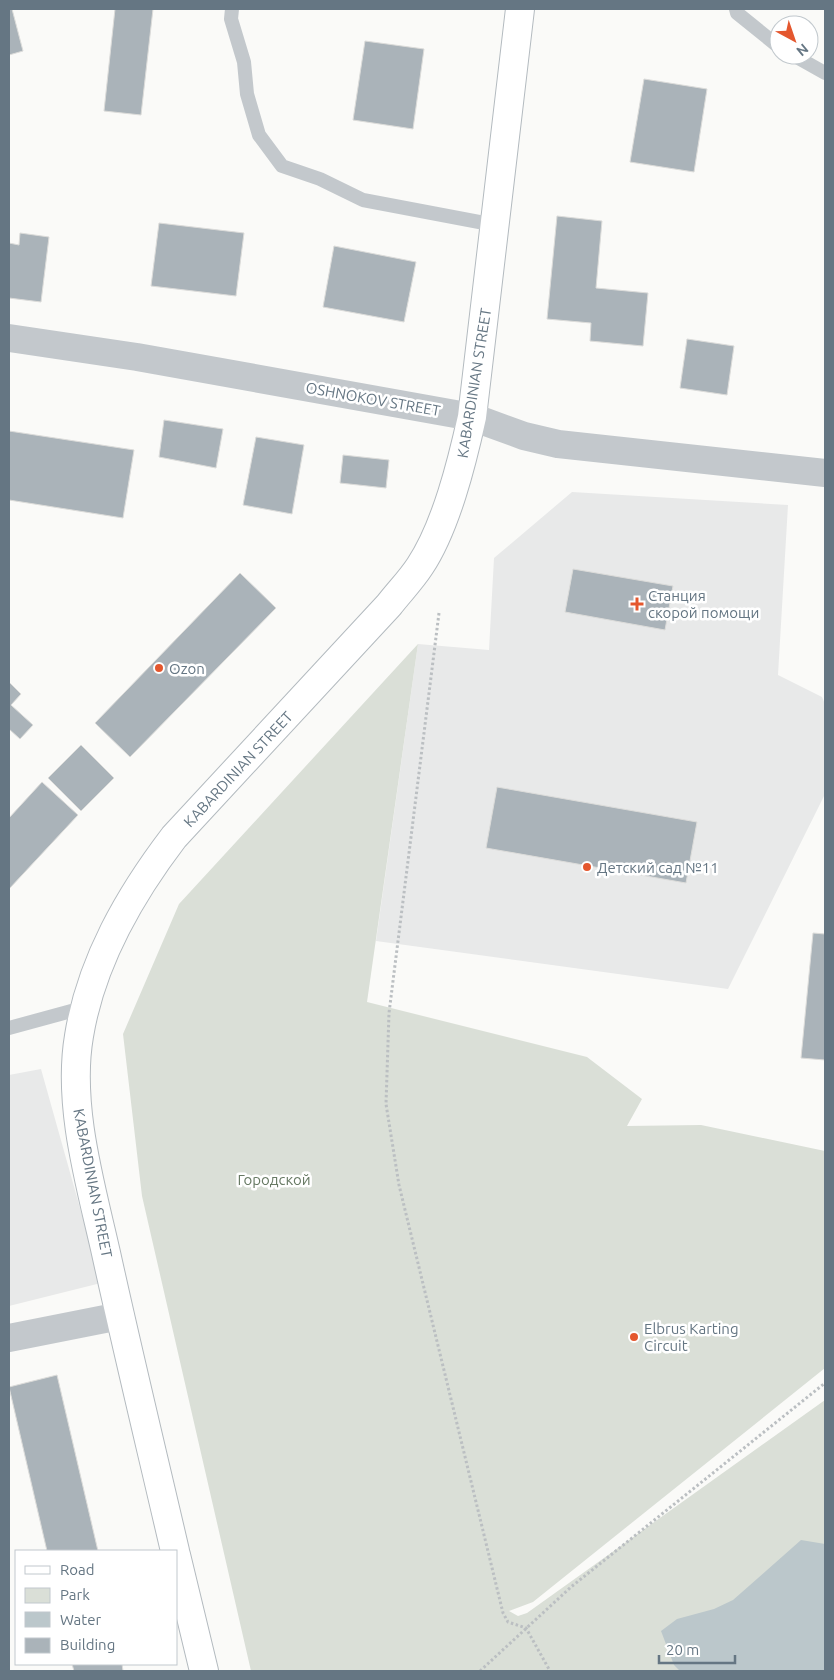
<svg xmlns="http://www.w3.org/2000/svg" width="834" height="1680" font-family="Ubuntu,sans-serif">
	<rect width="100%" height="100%" fill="#fafaf8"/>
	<!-- built -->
	<path fill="#e8e9e9" d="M572 492 788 505 778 675 822 697 825 704V794L728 989 376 941 418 644 489 650 494 558Z
		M41 1069 101 1283 9 1306V1075Z"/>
	<!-- green -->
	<path fill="#dadfd7" d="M418 644 367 1002 587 1057 642 1099 627 1126 701 1125 825 1151V1368L533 1602 509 1611 518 1616 527 1613 825 1400V1671H251L142 1196 123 1034 179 904Z"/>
	<!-- water -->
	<path fill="#bbc7cb" d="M801 1540 825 1544V1671H680L674 1665 661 1631 677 1619 714 1609 733 1600Z"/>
	<!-- building -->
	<path fill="#aab3b9" stroke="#dcdcda" d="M9 9H12L23 51 9 55Z
		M115 9H153L141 115 104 111Z
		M365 41 424 49 413 129 353 120Z
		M644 79 707 89 694 172 630 162Z
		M557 216 602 221 596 288 648 293 643 346 590 341 591 323 547 319Z
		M159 223 244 233 236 296 151 286Z
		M20 233 49 237 41 302 9 298V243L19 245Z
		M334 246 416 262 404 322 323 307Z
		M687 339 734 346 727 395 680 388Z
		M164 420 223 429 216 468 159 457Z
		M9 431 134 450 123 518 9 500Z
		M256 437 304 445 292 514 243 505Z
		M343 455 389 460 386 488 340 483Z
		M573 569 673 586 665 630 565 612Z
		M240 573 276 608 130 757 95 723Z
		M9 682 21 694 11 705 33 725 20 739 9 729Z
		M81 745 114 778 81 811 48 778Z
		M42 782 78 815 9 889V818Z
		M497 787 697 822 686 883 486 848Z
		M813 933 825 934V1060L801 1058Z
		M57 1375 98 1551H47L9 1387Z
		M72 1664H122L123 1671H74Z"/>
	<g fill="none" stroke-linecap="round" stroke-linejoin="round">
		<defs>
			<path id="secondary" d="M175 1551C152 1452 128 1353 106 1253 91 1186 67 1106 79 1036 91 962 129 896 174 837L389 605C399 592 411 580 420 566 446 527 462 462 472 417L520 9
				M176 1555 204 1671"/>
		</defs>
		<!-- secondary casing -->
		<use href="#secondary" stroke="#b3babf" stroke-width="30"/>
		<!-- path -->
		<path stroke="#bbbfc2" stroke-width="3" stroke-dasharray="2.5 2.5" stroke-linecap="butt" d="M439 613 389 1013 386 1104 399 1185 503 1613 508 1622 526 1628 550 1671
			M480 1671 571 1587 825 1383"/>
		<!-- service -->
		<path stroke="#c3c8cc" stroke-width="14" d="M232 9 231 19 244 62 247 94 259 135 282 166 320 179 363 200 495 225
			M736 9 737 13 779 47
			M793 55 825 73
			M9 1028 86 1007"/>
		<!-- minor -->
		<path stroke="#c3c8cc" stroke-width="28" d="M9 338 137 357 472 417 524 436 558 444 825 473
			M9 1338 120 1316"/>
		<!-- secondary -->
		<use href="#secondary" stroke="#fff" stroke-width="28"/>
	</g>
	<!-- markers -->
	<g fill="#e4572e" stroke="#fff" stroke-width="2">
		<path d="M634.5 596.5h5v5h5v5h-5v5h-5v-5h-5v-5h5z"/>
		<circle cx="159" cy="668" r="5"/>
		<circle cx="587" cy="867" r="5"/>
		<circle cx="634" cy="1337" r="5"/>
	</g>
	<g text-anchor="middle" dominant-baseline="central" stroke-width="5" stroke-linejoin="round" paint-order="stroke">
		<!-- street labels -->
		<g font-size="15" fill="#657683" stroke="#fff">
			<text transform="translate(474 383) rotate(-81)">KABARDINIAN STREET</text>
			<text transform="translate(373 399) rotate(10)">OSHNOKOV STREET</text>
			<text transform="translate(238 769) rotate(-47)">KABARDINIAN STREET</text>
			<text transform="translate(93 1183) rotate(79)">KABARDINIAN STREET</text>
		</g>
		<!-- poi labels -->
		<g font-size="15" fill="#657683" stroke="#fff" text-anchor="start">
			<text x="648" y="595">Станция<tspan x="648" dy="17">скорой помощи</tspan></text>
			<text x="169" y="668">Ozon</text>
			<text x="597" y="867">Детский сад №11</text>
			<text x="644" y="1328">Elbrus Karting<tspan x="644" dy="17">Circuit</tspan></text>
		</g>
		<!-- park labels -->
		<g font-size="15" fill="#687a64" stroke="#fff">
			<text x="274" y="1179">Городской</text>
		</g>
	</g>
	<!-- border -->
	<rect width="834" height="1680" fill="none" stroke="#657683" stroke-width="20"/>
	<!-- legend -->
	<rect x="15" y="1550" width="162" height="115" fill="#ffffff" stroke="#c1c8cd"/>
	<rect x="25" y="1566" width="25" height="8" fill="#ffffff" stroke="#c1c8cd"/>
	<text x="60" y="1575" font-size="15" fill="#657683">Road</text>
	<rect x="25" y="1588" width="25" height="15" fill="#dadfd7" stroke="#c1c8cd"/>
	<text x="60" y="1600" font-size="15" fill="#657683">Park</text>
	<rect x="25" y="1612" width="25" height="15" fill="#bbc7cb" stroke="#c1c8cd"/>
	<text x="60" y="1625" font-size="15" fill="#657683">Water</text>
	<rect x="25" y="1638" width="25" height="15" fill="#aab3b9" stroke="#c1c8cd"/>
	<text x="60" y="1650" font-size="15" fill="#657683">Building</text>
	<!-- north arrow -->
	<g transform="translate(794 40) rotate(140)"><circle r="24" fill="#ffffff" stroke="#c1c8cd"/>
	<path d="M0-4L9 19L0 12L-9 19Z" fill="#e4572e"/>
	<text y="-8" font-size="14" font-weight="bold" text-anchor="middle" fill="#657683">N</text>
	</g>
	<!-- scale -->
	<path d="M659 1655v8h76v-8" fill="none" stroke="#657683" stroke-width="2.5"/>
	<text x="666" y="1655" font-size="15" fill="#657683" stroke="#ffffff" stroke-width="4" paint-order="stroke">20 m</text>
</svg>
